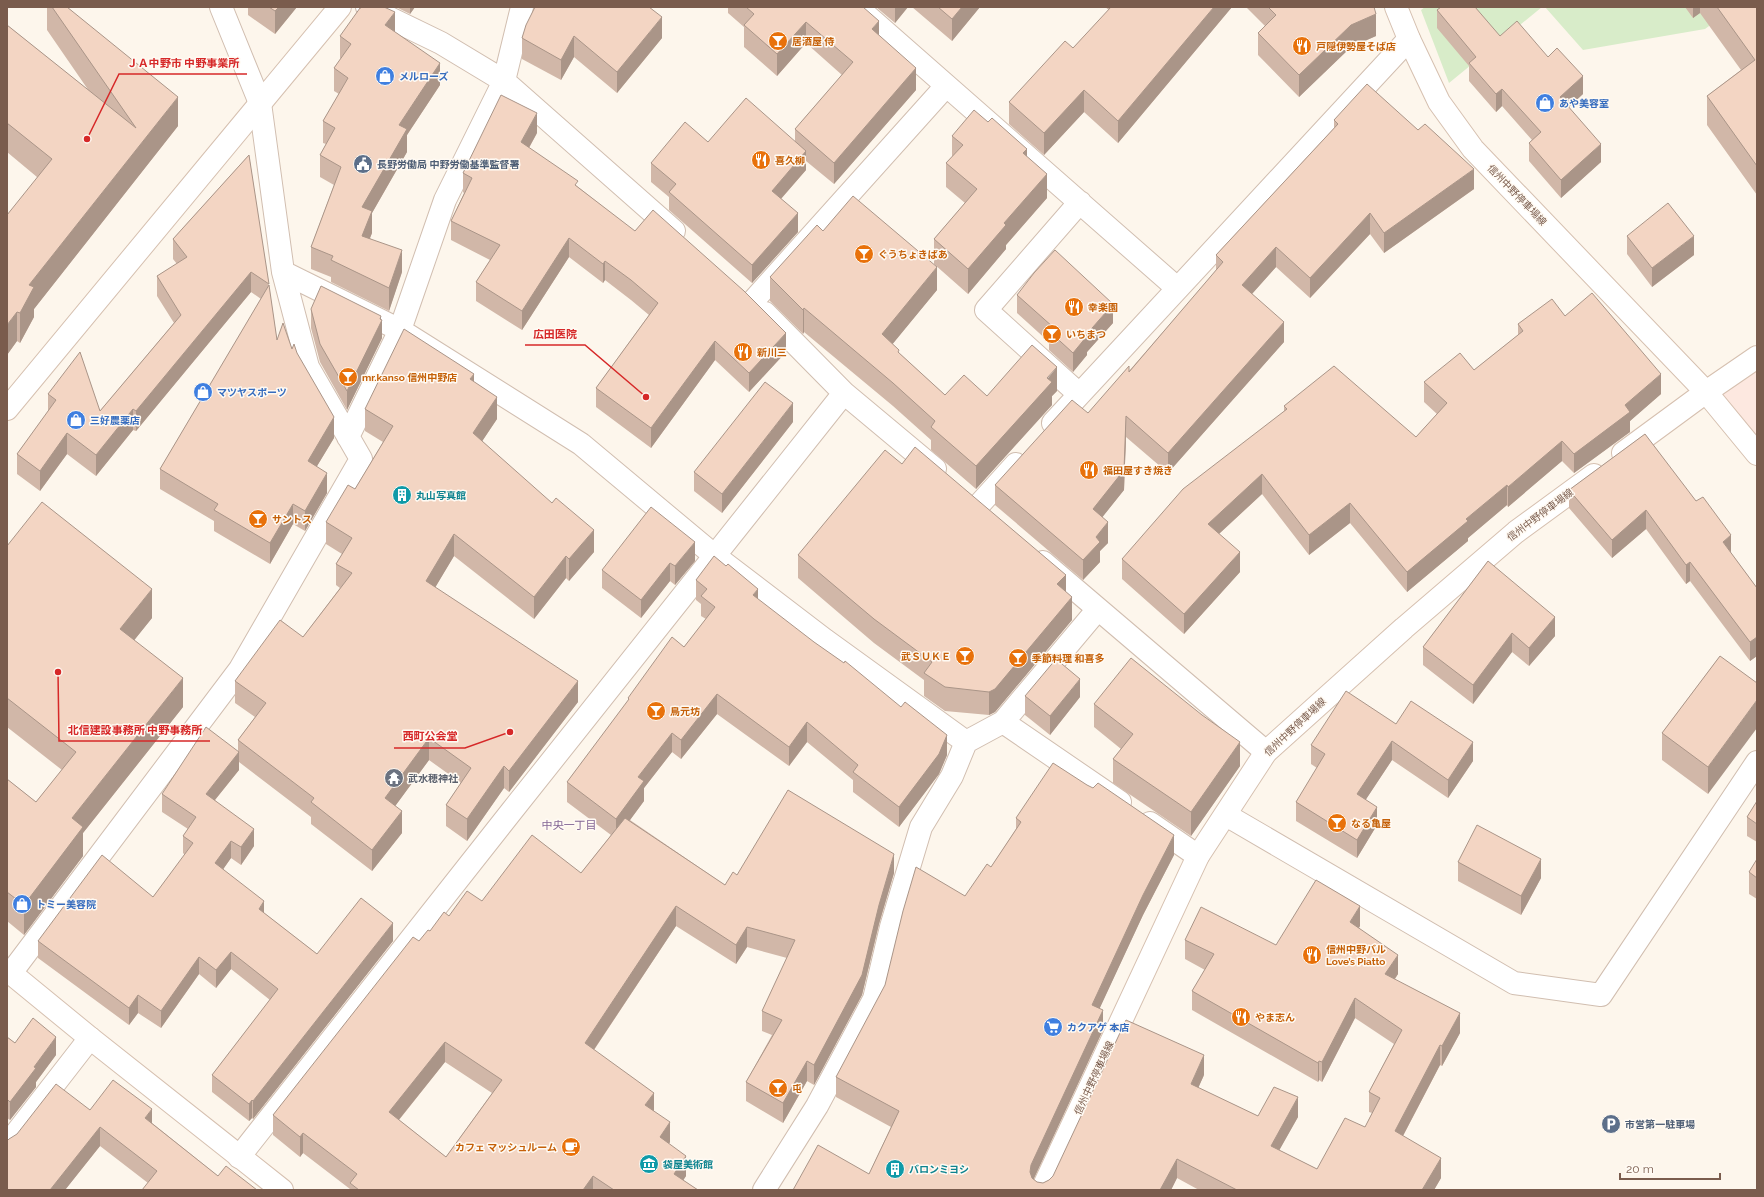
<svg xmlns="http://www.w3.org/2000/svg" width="1764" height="1197" font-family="Raleway,'Noto Sans JP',sans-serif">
	<rect width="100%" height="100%" fill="#fdf6ec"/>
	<!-- commercial -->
	<path fill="#fde8e0" d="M1757 357V454L1706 392Z"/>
	<!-- green -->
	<path fill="#d8ecc9" d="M1425 7H1542L1449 83 1421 10Z
		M1545 7H1735L1705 29 1583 50Z"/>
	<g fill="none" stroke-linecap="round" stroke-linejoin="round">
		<defs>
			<path id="street" d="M367 7 441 43 504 81 674 231
				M857 7 1177 288
				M283 272 400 330 581 444 715 556 825 640 966 742 1003 722 1120 802
				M753 301 946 86
				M765 313 844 393 935 469
				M1079 394 986 310 1080 202
				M1053 423 1409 39
				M348 437 400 330 445 200 504 81 522 7
				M978 506 1016 464
				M1043 562 1266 752
				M1003 722 1098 609
				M1226 815 1514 983 1601 995 1757 762
				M1150 823 1198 856
				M11 973 240 669 361 459 308 367 283 272 260 103 221 7
				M7 1145 90 1038
				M239 1157 511 812 844 393
				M764 1190 817 1106 874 999 891 927 921 827 952 776 966 742"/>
			<path id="secondary" d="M1396 7 1409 39 1439 102 1473 149 1706 392 1757 454
				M7 409 340 7
				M1623 453 1706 392 1757 357
				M7 970 90 1038 282 1190
				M1042 1190 1198 856 1266 752 1404 628 1516 532 1594 475"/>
		</defs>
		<!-- street casing -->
		<use href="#street" stroke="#d1beb0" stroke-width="24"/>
		<!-- secondary casing -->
		<use href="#secondary" stroke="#d6c0b0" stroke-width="24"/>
		<!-- street -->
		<use href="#street" stroke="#fff" stroke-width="22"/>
		<!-- secondary -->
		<use href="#secondary" stroke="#fff" stroke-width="22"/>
	</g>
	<!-- wall -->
	<path fill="#d1b7a8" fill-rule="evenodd" d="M47 7H67L178 126 34 309V317L20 343 17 341 7 355 37 177 7 152V25L89 91 47 30Z
		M248 7H297L275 34 248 15Z
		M396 7H415L410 14Z
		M535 7 662 38 617 93 574 57 561 80 522 59V38Z
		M728 7H863L879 36 916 90 834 184 806 161V170L781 199 798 232 752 283 669 210V197L651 182V163L708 142 795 141V129L842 75 806 43 777 76 744 47V27L728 13Z
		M876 7H908L895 23Z
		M912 7H980L952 41Z
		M1105 7H1232L1118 143 1084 112 1044 155 1009 124V102L1073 48 1109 10Z
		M1246 7H1374L1376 36 1351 47 1299 97 1258 55V33L1265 26Z
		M1685 7H1757V195L1707 125V96L1741 70 1700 13 1693 18Z
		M1437 10 1500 36 1548 57 1583 94 1569 107 1601 162 1561 198 1529 161V143L1532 140 1502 106 1496 112 1469 81V66L1437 28Z
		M395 32 440 85 407 135V152L372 213V233L370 238 402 272 389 311 331 282V277L311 269V247L334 185 320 177V155L326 144 323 143V121L339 94 334 91V68L341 59 340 58V36Z
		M1334 120 1474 189 1384 253 1370 234 1310 298 1276 267 1252 294 1284 342 1168 473 1126 437 1124 490 1102 517 1108 543 1100 551V562L1083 580 995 505V485L1088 413 1129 371 1216 271V255L1334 128Z
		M537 133 529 148 786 352 749 392 715 360 651 448 596 407V388L649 315 631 300 605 280 603 283 569 257 522 330 476 301V282L490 260 451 240V221L464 193 463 192V173Z
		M952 136 1027 157 1047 198 1006 245V249L968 294 934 264V239L965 203 946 187V163L952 157Z
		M249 155 277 340 297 353 334 438 317 466 327 493 305 531 293 524 270 564 214 531V521L160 489V469L261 299 251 292 136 431 133 430 96 476 67 454 40 491 17 474V454L48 412V394L100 411 174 323 157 296V276L177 264 173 259V239Z
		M823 231 937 290 892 344 899 353 945 395 987 396 1057 391 1052 396V405L976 489 931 450V440L893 406 804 332 803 334 770 301V277Z
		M1627 236 1694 255 1652 287 1627 254Z
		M1017 295 1113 323 1087 352V355L1073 372 1049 350V342L1017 313Z
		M311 309 381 319 382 338 347 410 320 362 311 328Z
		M1565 316 1661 394 1630 421V432L1574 473 1562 461 1508 507 1507 505 1468 538V541L1407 592 1350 523 1309 555 1262 494 1219 534 1240 572 1184 634 1122 579V559L1284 412V406L1416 437 1437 414 1424 402V382L1474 370 1518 335V324Z
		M474 382 497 419 482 441 594 552 569 581 566 578 534 619 454 556 435 587 578 702 509 792 504 788 467 841 446 826V805L461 783 429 760 395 806 402 833 372 871 311 824V817L239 762V770L215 800 254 846 241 865 231 858 223 869 264 913 317 954 393 941 253 1119 252 1118 249 1121 212 1092V1075L270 1000 231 969 216 988 199 974 161 1028 138 1013 129 1025 38 958V941L153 897 185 855 183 853V836L188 829 162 812V794L238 752V740L255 717 235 703V681L303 637 340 588 336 585V564L342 554 326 544V522L355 489 383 442 365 431V409Z
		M793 422 722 513 694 491V472Z
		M1645 434 1731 553 1757 588V656L1750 661 1690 581 1686 584 1646 529 1612 558 1569 508V490Z
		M902 464 1066 592 1072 620 995 712 989 715 945 711 924 696V680L874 643 798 578V555Z
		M7 546 152 618 134 640 183 707 83 833V856L24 935 7 921V779L36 802 62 770 7 727Z
		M695 561 675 585 670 581 641 618 602 588V570Z
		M1488 561 1555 636 1529 666 1512 652 1473 704 1423 665V647Z
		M696 580 758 599 947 755 939 774 899 827 853 792V780L807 742 789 766 717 714 681 759 672 752 644 788V801L630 820 725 885 737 875 894 873 879 924 862 995 814 1085 807 1081 783 1123 746 1101V1082L772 1035 762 1031V1011L787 958 747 947 736 964 676 926 594 1050 654 1112 670 1142 669 1144 686 1176 683 1180 698 1190H350V1189L303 1153 300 1157 273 1135V1115L419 941 430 931 449 916 482 901 581 873 611 835 567 802V782L628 701V698L684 647 706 619 701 616V604L696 600ZM445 1062 492 1093 446 1157 399 1120Z
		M1720 656 1708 794 1662 760V733Z
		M1025 696 1080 697 1050 735 1025 715Z
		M1094 704 1202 715 1240 766 1191 836 1113 783V759L1121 749 1094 727Z
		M1396 724 1473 761 1448 798 1392 760 1366 799 1377 825 1357 858 1296 821V802L1317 768 1311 764V745Z
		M1757 801V842L1747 836V817Z
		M1016 818 1174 855 1143 915 1099 1009 1103 1030 1033 1179 1037 1182 1043 1183 1049 1180 1204 1075 1198 1088 1258 1116 1298 1117 1279 1150 1317 1169 1365 1127 1372 1113 1369 1112V1092L1394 1044 1355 1018 1322 1082 1319 1080 1318 1082 1192 1010V991L1205 970 1185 959V940L1276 945 1360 926 1359 928 1398 974 1395 979 1460 1033 1442 1066 1440 1065 1403 1136 1441 1178 1434 1190H1199L1177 1178 1171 1190H793L869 1174 891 1127 836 1097V1077L965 896 991 867 1016 829Z
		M1757 859V899L1749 894V872Z
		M1458 862 1541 878 1521 915 1458 881Z
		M7 1037 15 1043 56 1055 36 1082V1087L10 1120 7 1118Z
		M90 1110 152 1123 218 1176 148 1183 100 1146 65 1190H7Z"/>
	<!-- shaded-wall -->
	<path fill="#aa9588" d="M279 7H297L275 34V11Z
		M410 7H415L410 14Z
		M895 7H908L895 23Z
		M962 7H980L952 41V19Z
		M1214 7H1232L1118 143V121Z
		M1693 7H1700V13L1693 18Z
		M395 12V34L385 25Z
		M1376 14V36L1351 47 1299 97V75L1351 25Z
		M662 17V38L617 93V72Z
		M879 21V43L872 29Z
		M806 22V43L777 76V54Z
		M574 36V57L561 80V60Z
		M440 63V85L407 135V152L372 213V233L362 258V207L399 125Z
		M916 68V90L834 184V163Z
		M1583 76V94L1560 115V97Z
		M1502 89V106L1496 112V94Z
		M1084 90V112L1044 155V133Z
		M178 97V126L34 309V317L20 343V313L29 285Z
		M537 113V133L521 162V142Z
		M1601 144V162L1561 198V180Z
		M1027 149V173L1023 153Z
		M806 151V170L772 209V191Z
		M1474 169V189L1384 253V233Z
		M1047 174V198L1006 245V249L968 294V269L1004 223Z
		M798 213V232L752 283V265Z
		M1370 213V234L1310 298V278Z
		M1694 236V255L1652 287V268Z
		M569 238V257L522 330V311Z
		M1276 247V267L1242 305V285Z
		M402 250V272L389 311V288Z
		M605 261V280L603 283V264Z
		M937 267V290L882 357V334Z
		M251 272V292L136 431V411Z
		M1113 304V323L1087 352V355L1073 372V353L1086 335Z
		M804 308V332L803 334V310Z
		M17 312V341L7 355V325Z
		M381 316V321L382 320V338L347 410V391Z
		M1284 322V342L1168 473V453Z
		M786 333V352L749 392V373Z
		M715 341V360L651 448V428Z
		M1057 367V391L1052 396V405L976 489V466Z
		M474 374V396L470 379Z
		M1661 374V394L1630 421V432L1574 473V454L1625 405Z
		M497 397V419L473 455V433Z
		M793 403V422L722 513V494Z
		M133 409V430L96 476V455Z
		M1126 416V437L1124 490 1093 529V509Z
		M334 417V438L308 481V461Z
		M67 433V454L40 491V471Z
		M1562 441V461L1508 507V487Z
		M327 473V493L305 531V511Z
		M1262 474V494L1208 544V524Z
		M1507 485V505L1468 538V541L1407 592V572L1466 519Z
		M1350 503V523L1309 555V535Z
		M293 504V524L270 564V543Z
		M1646 510V529L1612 558V540Z
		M1108 522V543L1100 551V562L1083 580V560L1096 537Z
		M594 530V552L569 581V559Z
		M454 534V556L426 603V581Z
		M1731 535V553L1723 542Z
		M695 542V561L675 585V566Z
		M1240 552V572L1184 634V614Z
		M566 556V578L534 619V597Z
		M1690 562V581L1686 584V565Z
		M670 563V581L641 618V600Z
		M1066 575V598L1057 584Z
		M152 589V618L120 658V629Z
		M758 589V609L753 595Z
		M1072 597V620L995 712 989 715V692Z
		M1555 617V636L1529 666V648Z
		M1512 633V652L1473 704V685Z
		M1757 637V656L1750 661V642Z
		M183 678V707L83 833V856L24 935V905L72 818Z
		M1080 679V697L1050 735V716Z
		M578 681V702L509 792V771Z
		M717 694V714L681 759V740Z
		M1757 700V728L1708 794V767Z
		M807 722V742L789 766V747Z
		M672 733V752L644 788V801L616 839V819L638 777Z
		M947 735V755L939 774 899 827V807Z
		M429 738V760L385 820V798Z
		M1392 741V760L1357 813V794Z
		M1240 742V766L1191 836V812Z
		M1473 742V761L1448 798V780Z
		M239 752V770L206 811V794Z
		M504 766V788L467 841V819Z
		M1377 807V825L1357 858V840Z
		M402 811V833L372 871V850Z
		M254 829V846L241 865V847Z
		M1174 835V855L1143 915 1092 1025V1005L1143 895Z
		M231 841V858L215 881V863Z
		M894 854V873L879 924 862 995 814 1085V1065L879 905Z
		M1541 859V878L1521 915V896Z
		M264 901V919L259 909Z
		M676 906V926L585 1063V1043Z
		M1360 906V926L1350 942V922Z
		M393 923V941L253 1119V1101Z
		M747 927V947L736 964V945Z
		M231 952V969L216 988V970Z
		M1398 955V974L1385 993V974Z
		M199 957V974L161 1028V1011Z
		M138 995V1013L129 1025V1008Z
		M1355 998V1018L1322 1082V1062Z
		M1103 1010V1030L1031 1185 1030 1172 1031 1165Z
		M1460 1013V1033L1442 1066V1046Z
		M56 1037V1055L36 1082V1087L10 1120V1102L34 1067Z
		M445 1042V1062L389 1132V1112Z
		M1440 1045V1065L1395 1151V1131Z
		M1204 1055V1075L1191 1104V1084Z
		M807 1061V1081L783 1123V1103Z
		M1319 1061V1080L1318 1082V1063Z
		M654 1093V1112L645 1105Z
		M1298 1097V1117L1271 1165V1146Z
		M252 1100V1118L249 1121V1104Z
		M152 1109V1127L145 1118Z
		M670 1122V1142L660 1157V1137Z
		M100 1127V1146L65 1190H50Z
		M303 1133V1153L300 1157V1137Z
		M686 1156V1176L677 1190 674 1174Z
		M1441 1158V1178L1434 1190H1422Z
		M1177 1159V1178L1171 1190H1160Z
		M593 1176V1190H583Z"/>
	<!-- building -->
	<path fill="#f3d5c3" stroke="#aa9588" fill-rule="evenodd" d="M52 7H67L178 97 29 285 34 287 20 313 17 312 7 325V215L52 159 7 123V25L136 128Z
		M269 7H279L275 11Z
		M362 7H384L395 12 385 25 440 63 399 125 407 129 362 207 372 211 362 236 402 250 389 288 331 260 333 256 311 247 341 167 320 155 335 128 323 121 348 78 334 68 351 44 340 36 360 8H361Z
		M535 7H649L662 17 617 72 574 36 561 60 522 38 526 25Z
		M746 7H863L879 21 872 29 916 68 834 163 795 129 853 62 806 22 777 54 744 25 754 14Z
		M938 7H962L952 19Z
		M1111 7H1214L1118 121 1084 90 1044 133 1009 102 1065 41 1073 48Z
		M1268 7H1374L1376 14 1351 25 1299 75 1258 33 1276 15Z
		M1441 7H1475L1500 36 1517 21 1548 57 1557 48 1583 76 1560 97 1601 144 1561 180 1529 143 1541 132 1502 89 1496 94 1469 63 1476 57 1437 10Z
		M1717 7H1757V166L1707 96 1755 60Z
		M1367 84 1418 130 1425 124 1474 169 1384 233 1370 213 1310 278 1276 247 1242 285 1284 322 1168 453 1126 416 1124 470 1093 509 1108 522 1096 537 1100 542 1083 560 995 485 1072 400 1088 413 1129 366V372L1223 262 1216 255 1338 124 1334 120Z
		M501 95 537 113 521 142 578 181 575 185 635 231 653 210 744 291 786 333 749 373 715 341 651 428 596 388 658 303 631 280 605 261 603 264 569 238 522 311 476 282 500 245 451 221 472 178 463 173Z
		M746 98 806 151 772 191 798 213 752 265 669 192 676 184 651 163 685 122 708 142Z
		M974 110 988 122 992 118 1027 149 1023 153 1047 174 1004 223 1006 225 968 269 934 239 977 189 946 163 963 145 952 136Z
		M249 155 269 284 251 272 136 411 133 409 96 455 67 433 40 471 17 454 56 400 48 394 80 352 100 411 181 315 157 276 187 257 173 239Z
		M853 196 937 267 882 334 899 350 898 352 945 395 964 375 987 396 1032 345 1057 367 1047 378 1052 382 976 466 931 427 935 421 893 383 804 308 803 310 770 277 817 225 823 231Z
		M1668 203 1694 236 1652 268 1627 236Z
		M1055 250 1113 304 1086 335 1087 336 1073 353 1049 331 1053 327 1017 295 1034 273Z
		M269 285 277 340 283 323 292 349 294 344 297 353 334 417 308 461 327 473 305 511 293 504 270 543 214 510 218 504 160 469Z
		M321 286 381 316 380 319 382 320 347 391 320 344 311 309Z
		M1592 293 1661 374 1625 405 1630 412 1574 454 1562 441 1508 487 1507 485 1466 519 1468 521 1407 572 1350 503 1309 535 1262 474 1208 524 1240 552 1184 614 1122 559 1183 489 1287 409 1284 406 1334 366 1416 437 1447 403 1424 382 1460 353 1474 370 1523 331 1518 324 1552 299 1565 316Z
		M404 329 474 374 470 379 497 397 473 433 552 503 556 498 594 530 569 559 566 556 534 597 454 534 426 581 578 681 509 771 504 766 467 819 446 805 471 768 429 738 385 798 402 811 372 850 311 802 314 798 238 740 266 703 235 681 280 620 303 637 352 573 336 564 352 538 326 522 348 485 355 489 393 426 365 409Z
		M765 382 793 403 722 494 694 472Z
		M1645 434 1696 501 1703 497 1731 535 1723 542 1757 588V637L1750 642 1690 562 1686 565 1646 510 1612 540 1569 490Z
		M915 447 1066 575 1057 584 1072 597 995 689 989 692 945 687 924 673 932 662 874 619 798 555 885 450 902 464Z
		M42 502 152 589 120 629 183 678 72 818 83 827 24 905 7 892V779L36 802 76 752 7 698V546Z
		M651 507 695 542 675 566 670 563 641 600 602 570Z
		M714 556 726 566 728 564 758 589 753 595 814 642 844 663 845 661 901 707 905 702 947 735 939 754 899 807 853 772 858 765 807 722 789 747 717 694 681 740 672 733 638 777 644 781 616 819 567 782 629 699 628 698 672 637 684 647 715 607 701 596 707 589 696 580Z
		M1488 561 1555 617 1529 648 1512 633 1473 685 1423 647Z
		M1720 656 1757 683V700L1708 767 1662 733Z
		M1131 658 1202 715 1240 742 1191 812 1113 759 1133 734 1094 704Z
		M1056 659 1080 679 1050 716 1025 696Z
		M1346 691 1396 724 1411 701 1473 742 1448 780 1392 741 1357 794 1377 807 1357 840 1296 802 1325 754 1311 745Z
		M206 727 239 752 206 794 254 829 241 847 231 841 215 863 264 901 259 909 317 954 361 898 393 923 253 1101 252 1100 249 1104 212 1075 278 989 231 952 216 970 199 957 161 1011 138 995 129 1008 38 941 102 855 153 897 193 843 183 836 196 817 162 794Z
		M1053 763 1087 785 1093 788 1098 783 1174 835 1143 895 1092 1005 1103 1010 1031 1165 1030 1172 1032 1178 1037 1182 1043 1183 1049 1180 1053 1176 1126 1020 1204 1055 1191 1084 1258 1116 1274 1087 1298 1097 1271 1146 1317 1169 1345 1118 1365 1127 1380 1098 1369 1092 1402 1030 1355 998 1322 1062 1319 1061 1318 1063 1192 991 1214 954 1185 940 1201 907 1276 945 1316 880 1360 906 1350 922 1398 955 1385 974 1460 1013 1442 1046 1440 1045 1395 1131 1441 1158 1422 1190H1237L1177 1159 1160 1190H793L818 1145 869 1174 899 1111 836 1077 885 985 903 911 916 867 965 896 987 864 991 867 1021 822 1016 818Z
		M788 790 894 854 879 905 862 975 814 1065 807 1061 783 1103 746 1082 782 1020 762 1011 795 940 747 927 736 945 676 906 585 1043 654 1093 645 1105 670 1122 660 1137 686 1156 674 1174 698 1190H614L593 1176 583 1190H359L350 1183 357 1174 303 1133 300 1137 273 1115 413 937 419 941 428 930 430 931 444 912 449 916 467 891 482 901 532 835 581 873 625 818 725 885 733 872 737 875ZM445 1042 502 1080 446 1157 389 1112Z
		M1757 801V824L1747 817Z
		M1477 825 1541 859 1521 896 1458 862Z
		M1757 859V878L1749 872Z
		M33 1018 56 1037 34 1067 36 1068 10 1102 7 1099V1037L15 1043Z
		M113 1080 152 1109 145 1118 218 1176 226 1166 257 1190H142L157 1171 100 1127 50 1190H7V1141L9 1139 17 1134 56 1084 90 1110Z"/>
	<!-- icons -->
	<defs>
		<symbol id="bar-disc" viewBox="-11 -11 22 22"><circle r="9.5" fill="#e8710a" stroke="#fffaf3"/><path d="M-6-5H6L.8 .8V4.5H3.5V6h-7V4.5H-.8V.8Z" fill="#fff"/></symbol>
		<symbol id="restaurant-disc" viewBox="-11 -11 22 22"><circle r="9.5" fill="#e8710a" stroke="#fffaf3"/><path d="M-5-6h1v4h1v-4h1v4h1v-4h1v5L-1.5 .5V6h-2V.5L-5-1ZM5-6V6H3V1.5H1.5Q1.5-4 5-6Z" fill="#fff"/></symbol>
		<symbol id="shop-disc" viewBox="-11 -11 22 22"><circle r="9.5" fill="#3f7fe0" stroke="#fffaf3"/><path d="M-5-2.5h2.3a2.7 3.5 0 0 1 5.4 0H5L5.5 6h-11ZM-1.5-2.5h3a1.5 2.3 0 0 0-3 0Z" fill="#fff"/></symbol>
		<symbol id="civic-disc" viewBox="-11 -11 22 22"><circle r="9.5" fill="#5c6f8a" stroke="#fffaf3"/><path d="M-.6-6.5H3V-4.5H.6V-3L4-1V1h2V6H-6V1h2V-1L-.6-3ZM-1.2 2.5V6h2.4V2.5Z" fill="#fff"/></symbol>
		<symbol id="building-disc" viewBox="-11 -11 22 22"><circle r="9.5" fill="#0f9aa8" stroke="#fffaf3"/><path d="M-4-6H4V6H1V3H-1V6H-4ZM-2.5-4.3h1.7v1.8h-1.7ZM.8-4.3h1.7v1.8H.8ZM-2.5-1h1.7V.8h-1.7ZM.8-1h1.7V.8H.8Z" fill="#fff"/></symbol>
		<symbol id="temple-disc" viewBox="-11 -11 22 22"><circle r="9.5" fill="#6b7280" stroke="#fffaf3"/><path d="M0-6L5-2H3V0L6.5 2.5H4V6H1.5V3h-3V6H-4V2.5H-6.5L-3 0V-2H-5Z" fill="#fff"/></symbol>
		<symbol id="supermarket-disc" viewBox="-11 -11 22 22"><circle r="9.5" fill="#3f7fe0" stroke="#fffaf3"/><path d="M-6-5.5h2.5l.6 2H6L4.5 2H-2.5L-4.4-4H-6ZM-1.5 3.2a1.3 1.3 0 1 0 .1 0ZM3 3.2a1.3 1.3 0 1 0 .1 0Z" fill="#fff"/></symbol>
		<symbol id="parking-disc" viewBox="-11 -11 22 22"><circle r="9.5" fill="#5c6f8a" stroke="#fffaf3"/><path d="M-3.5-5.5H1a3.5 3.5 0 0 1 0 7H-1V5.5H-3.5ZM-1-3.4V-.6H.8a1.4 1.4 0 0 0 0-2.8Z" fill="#fff"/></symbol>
		<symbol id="cafe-disc" viewBox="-11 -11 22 22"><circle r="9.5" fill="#e8710a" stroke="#fffaf3"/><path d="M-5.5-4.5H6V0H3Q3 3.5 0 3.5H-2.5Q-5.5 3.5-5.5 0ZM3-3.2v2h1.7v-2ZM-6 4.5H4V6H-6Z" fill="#fff"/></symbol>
		<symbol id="museum-disc" viewBox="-11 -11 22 22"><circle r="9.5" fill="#0f9aa8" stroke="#fffaf3"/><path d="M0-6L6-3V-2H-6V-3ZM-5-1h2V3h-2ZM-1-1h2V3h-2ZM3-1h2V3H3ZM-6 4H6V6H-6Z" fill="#fff"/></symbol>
	</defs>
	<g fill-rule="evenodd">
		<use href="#bar-disc" x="767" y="30" width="22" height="22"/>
		<use href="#restaurant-disc" x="1291" y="35" width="22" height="22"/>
		<use href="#shop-disc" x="374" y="65" width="22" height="22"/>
		<use href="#shop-disc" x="1534" y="92" width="22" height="22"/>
		<use href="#restaurant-disc" x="750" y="149" width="22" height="22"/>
		<use href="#civic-disc" x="352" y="153" width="22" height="22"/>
		<use href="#bar-disc" x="853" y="243" width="22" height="22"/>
		<use href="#restaurant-disc" x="1063" y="296" width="22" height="22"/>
		<use href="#bar-disc" x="1041" y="323" width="22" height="22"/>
		<use href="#restaurant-disc" x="732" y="341" width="22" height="22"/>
		<use href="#bar-disc" x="337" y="366" width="22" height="22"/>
		<use href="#shop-disc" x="192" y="381" width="22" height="22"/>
		<use href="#shop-disc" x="65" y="409" width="22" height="22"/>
		<use href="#restaurant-disc" x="1078" y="459" width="22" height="22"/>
		<use href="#building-disc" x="391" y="484" width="22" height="22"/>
		<use href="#bar-disc" x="247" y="508" width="22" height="22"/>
		<use href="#bar-disc" x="954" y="645" width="22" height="22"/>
		<use href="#bar-disc" x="1007" y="647" width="22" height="22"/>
		<use href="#bar-disc" x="645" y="700" width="22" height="22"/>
		<use href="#temple-disc" x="383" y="767" width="22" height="22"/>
		<use href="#bar-disc" x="1326" y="812" width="22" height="22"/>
		<use href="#shop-disc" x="11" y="893" width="22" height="22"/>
		<use href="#restaurant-disc" x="1301" y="944" width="22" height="22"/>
		<use href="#restaurant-disc" x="1230" y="1006" width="22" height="22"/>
		<use href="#supermarket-disc" x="1042" y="1016" width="22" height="22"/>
		<use href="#bar-disc" x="767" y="1077" width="22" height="22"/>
		<use href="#parking-disc" x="1600" y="1113" width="22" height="22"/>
		<use href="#cafe-disc" x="560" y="1136" width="22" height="22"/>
		<use href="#museum-disc" x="638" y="1153" width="22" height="22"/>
		<use href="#building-disc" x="884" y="1158" width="22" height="22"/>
	</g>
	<g text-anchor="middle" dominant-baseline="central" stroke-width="3" stroke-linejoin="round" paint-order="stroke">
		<!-- food labels -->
		<g font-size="10" font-weight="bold" fill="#c56008" stroke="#fffaf3" text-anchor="start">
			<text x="792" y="41">居酒屋 侍</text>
			<text x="1316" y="46">戸隠伊勢屋そば店</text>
			<text x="775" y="160">喜久柳</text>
			<text x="878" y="254">ぐうちょきぱあ</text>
			<text x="1088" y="307">幸楽園</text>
			<text x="1066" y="334">いちまつ</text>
			<text x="757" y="352">新川三</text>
			<text x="362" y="377">mr.kanso 信州中野店</text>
			<text x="1103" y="470">福田屋すき焼き</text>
			<text x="272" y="519">サントス</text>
			<text x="951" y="656" text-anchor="end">武ＳＵＫＥ</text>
			<text x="1032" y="658">季節料理 和喜多</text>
			<text x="670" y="711">鳥元坊</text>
			<text x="1351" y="823">なる亀屋</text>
			<text x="1326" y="949">信州中野バル<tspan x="1326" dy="12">Love’s Piatto</tspan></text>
			<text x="1255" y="1017">やま志ん</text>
			<text x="792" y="1088">屯</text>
			<text x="557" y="1147" text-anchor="end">カフェ マッシュルーム</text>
		</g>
		<!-- shop labels -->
		<g font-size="10" font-weight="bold" fill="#366cbe" stroke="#fffaf3" text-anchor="start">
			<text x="399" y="76">メルローズ</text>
			<text x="1559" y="103">あや美容室</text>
			<text x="217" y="392">マツヤスポーツ</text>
			<text x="90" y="420">三好農薬店</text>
			<text x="36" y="904">トミー美容院</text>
			<text x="1067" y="1027">カクアゲ 本店</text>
		</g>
		<!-- service labels -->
		<g font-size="10" font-weight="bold" fill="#4e5e75" stroke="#fffaf3" text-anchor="start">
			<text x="377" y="164">長野労働局 中野労働基準監督署</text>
			<text x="1625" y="1124">市営第一駐車場</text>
		</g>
		<!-- street labels -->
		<g font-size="10" fill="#7a5c4d" stroke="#fffaf3">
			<text transform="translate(1517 195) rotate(46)">信州中野停車場線</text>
			<text transform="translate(1540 515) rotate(-37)">信州中野停車場線</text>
			<text transform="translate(1295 727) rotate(-43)">信州中野停車場線</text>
			<text transform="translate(1094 1078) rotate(-65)">信州中野停車場線</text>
		</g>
		<!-- culture labels -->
		<g font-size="10" font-weight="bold" fill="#0d838f" stroke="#fffaf3" text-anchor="start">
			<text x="416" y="495">丸山写真館</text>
			<text x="663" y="1164">袋屋美術館</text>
			<text x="909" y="1169">バロンミヨシ</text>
		</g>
		<!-- worship labels -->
		<g font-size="10" font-weight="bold" fill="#5b616d" stroke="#fffaf3" text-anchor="start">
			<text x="408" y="778">武水穂神社</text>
		</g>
		<!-- neighbourhood labels -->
		<g font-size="11" fill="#846695" stroke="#fffaf3">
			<text x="569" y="825">中央一丁目</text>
		</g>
	</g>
	<!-- callouts -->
	<path fill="none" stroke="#d62828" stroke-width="1.5" d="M87 139L119 74H247M646 397L585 345H525M58 672L59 741H210M510 732L465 748H394"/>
	<g fill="#d62828" stroke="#fffaf3" stroke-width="1.5">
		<circle cx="87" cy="139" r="4"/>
		<circle cx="646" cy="397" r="4"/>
		<circle cx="58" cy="672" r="4"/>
		<circle cx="510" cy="732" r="4"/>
	</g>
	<g font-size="11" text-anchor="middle" font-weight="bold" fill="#d62828" stroke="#fffaf3" stroke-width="3" stroke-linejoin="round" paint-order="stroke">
		<text x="183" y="67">ＪＡ中野市 中野事業所</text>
		<text x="555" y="338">広田医院</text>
		<text x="135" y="734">北信建設事務所 中野事務所</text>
		<text x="430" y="740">西町公会堂</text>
	</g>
	<!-- border -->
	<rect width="1764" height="1197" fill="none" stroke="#7a5c4d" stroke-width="16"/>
	<!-- scale -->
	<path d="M1620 1173v6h100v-6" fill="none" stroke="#7a5c4d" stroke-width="2"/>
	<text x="1626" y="1173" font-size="12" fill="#7a5c4d" stroke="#fffaf3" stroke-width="3" paint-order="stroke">20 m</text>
</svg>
